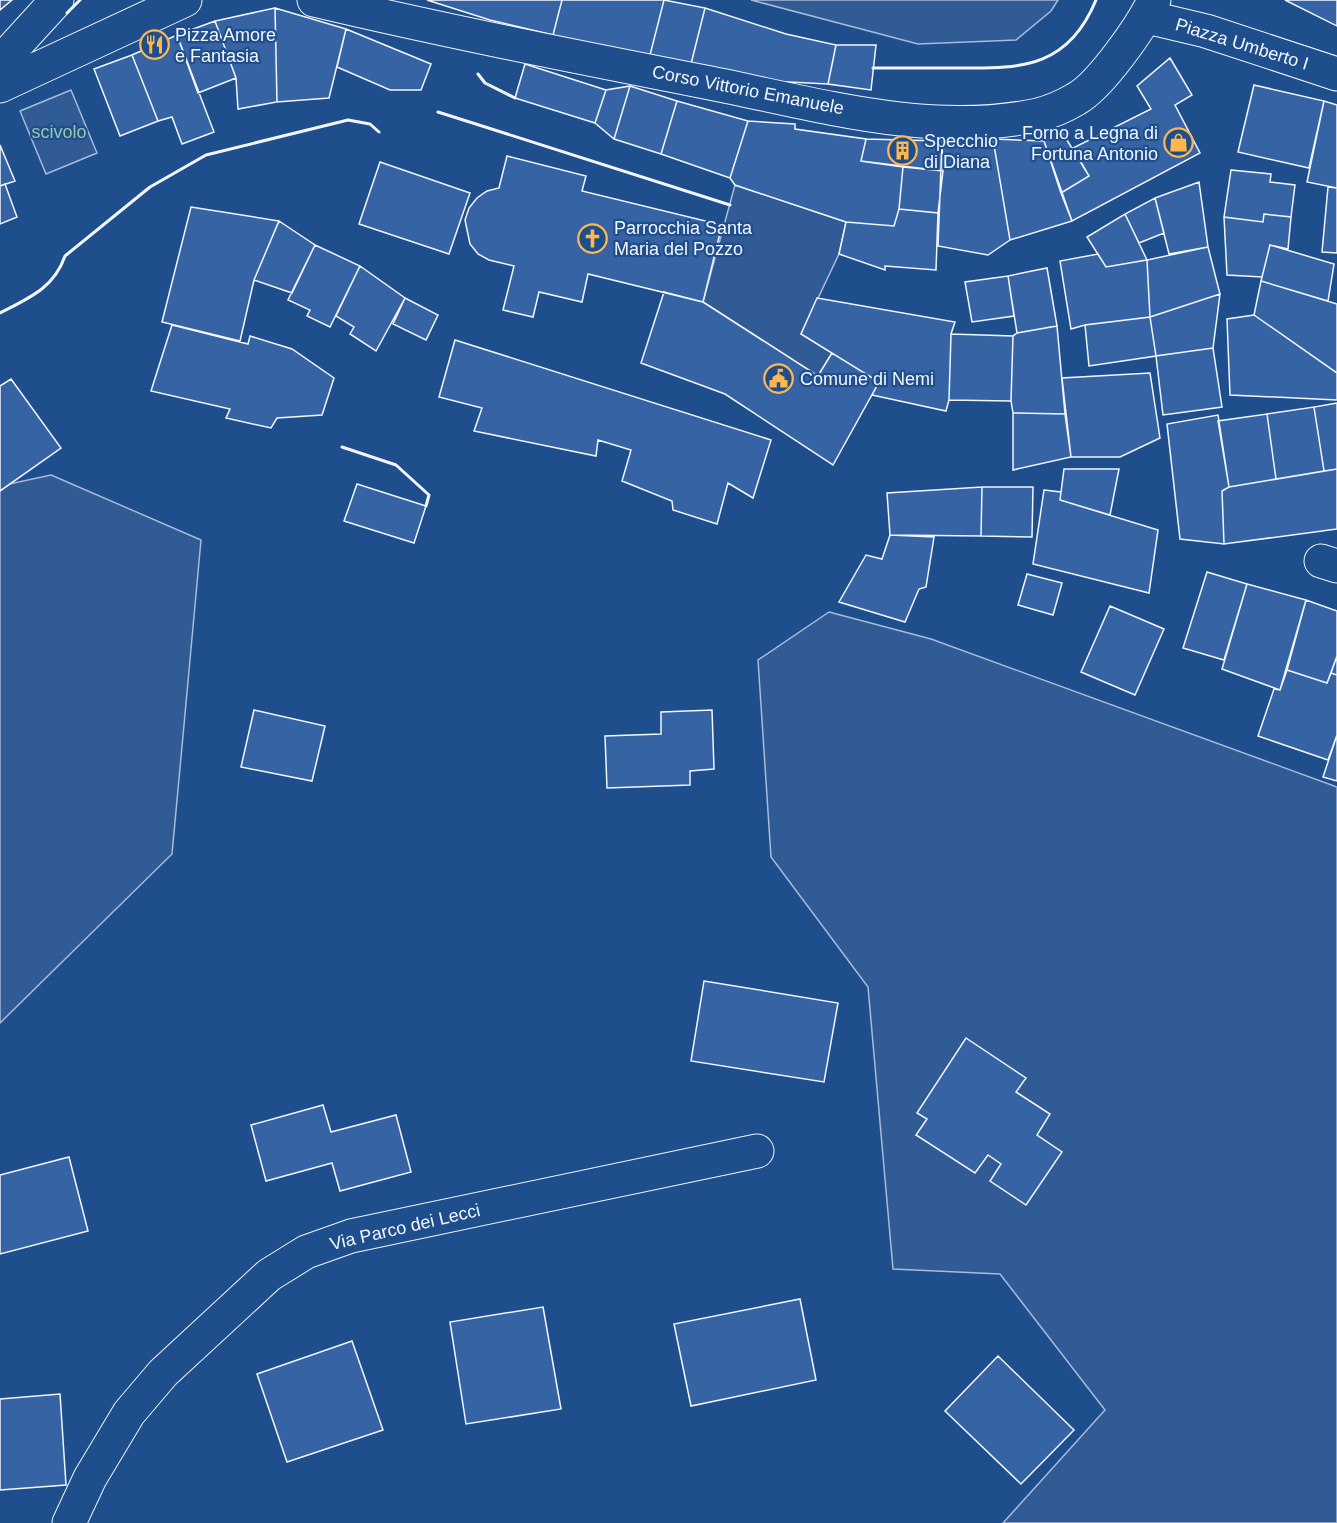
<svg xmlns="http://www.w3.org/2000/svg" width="1337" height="1523" font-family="Helvetica,sans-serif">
	<rect width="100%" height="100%" fill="#1f4e8c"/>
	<!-- built -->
	<path fill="#305b95" stroke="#a8bbd7" stroke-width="1.5" d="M751 0H1058L1051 11 1016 40 918 44Z
		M71 90 97 153 46 174 20 111Z
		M735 185 846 222 839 254 801 334 832 353 818 376 703 302Z
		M51 475 201 540 184 725 172 854 0 1023V486Z
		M829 612 931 639 1337 787V1523H1003L1105 1410 1000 1274 893 1269 868 987 771 857 758 660Z"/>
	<!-- building -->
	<path fill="#3563a3" stroke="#f2f6ff" stroke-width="1.5" d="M0 0H12L0 10Z
		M427 0H562L553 35 490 20Z
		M562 0H664L649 59 553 35Z
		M664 0 705 8 690 68 649 59Z
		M1285 0H1337V26Z
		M275 8 346 29 329 98 277 102Z
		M275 8 277 102 238 109 236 78 215 21Z
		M705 8 786 34 836 45 828 84 769 81 690 68Z
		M215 21 236 78 198 93 177 35Z
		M346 29 431 64 421 90H390L337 67Z
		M177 35 214 132 182 144 172 117 158 121 132 55Z
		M836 45H876L871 90 828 84Z
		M132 55 158 121 120 136 94 69Z
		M1170 58 1192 95 1175 105 1200 153 1072 221 1061 193 1089 176 1073 148 1151 109 1137 86Z
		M525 64 606 90 595 123 515 98Z
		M1254 85 1324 101 1309 168 1238 152Z
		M630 86 677 101 661 154 614 139Z
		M630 86 614 139 595 123 606 90Z
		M677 101 748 121 730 178 661 154Z
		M1324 101 1337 105V188L1307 182Z
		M748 121 795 124V129L866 139 861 161 903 167 899 209 894 226 846 222 735 185 730 178Z
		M1062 132 1089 176 1061 193 1044 141Z
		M866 139 942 141 943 171 861 161Z
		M993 139 1044 141 1072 221 1010 240Z
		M993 139 1010 240 988 255 938 246 942 141Z
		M0 145 15 181 0 186Z
		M507 156 586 176 582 191 722 225 703 302 588 274 582 302 539 292 533 317 503 310 514 266 489 260 478 254 470 244 465 220 469 208 477 198 487 191 499 188Z
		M380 162 470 193 449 254 359 224Z
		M903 167 943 171 938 213 899 209Z
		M1231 170 1271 174 1270 182 1295 185 1291 217 1264 214 1263 222 1224 217Z
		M1199 182 1208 247 1169 254 1155 198Z
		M5 184 17 217 0 224V186Z
		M1328 187 1337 188V253L1322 252Z
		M1155 198 1164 233 1139 243 1125 214Z
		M191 207 279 221 254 280 240 341 162 322Z
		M899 209 938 213 936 270 885 266V270L839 254 846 222 894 226Z
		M1125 214 1147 260 1106 267 1087 237Z
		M1264 214 1291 217 1288 249 1270 245 1262 277 1227 275 1224 217 1263 222Z
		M279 221 315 245 292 293 254 280Z
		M315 245 360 266 330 327 307 316 310 310 288 300Z
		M1270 245 1334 264 1328 301 1261 281Z
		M1208 247 1220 294 1150 317 1147 260Z
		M1098 254 1106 267 1147 260 1150 317 1085 325 1071 329 1060 261Z
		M360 266 405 298 376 351 350 334 354 327 336 316Z
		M1047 268 1057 326 1017 333 1008 276Z
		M1008 276 1014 316 972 322 965 282Z
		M1261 281 1337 304V373L1254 315Z
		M664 292 703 302 818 376 832 353 879 382 833 465 725 394 641 363Z
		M1220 294 1213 348 1156 356 1150 317Z
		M405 298 438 315 426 340 393 324Z
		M817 298 955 322 951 334 949 400 946 411 872 395 879 382 801 334Z
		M1254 315 1337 373V400L1230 395 1227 319Z
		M1150 317 1156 356 1089 366 1085 325Z
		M172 325 248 344 250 336 292 349 334 378 322 415 277 418 271 428 226 418 230 409 151 391Z
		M1057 326 1065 414 1013 413 1011 401 1013 336 1017 333Z
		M951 334 1013 336 1011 401 949 400Z
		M455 340 771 440 753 498 728 483 717 524 673 510 672 501 622 481 631 450 598 440 596 456 474 431 482 408 439 397Z
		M1213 348 1222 407 1163 415 1156 356Z
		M1150 373 1160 438 1120 457H1071L1062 378Z
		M11 379 61 448 0 491V386Z
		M1337 403V469L1324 471 1314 407Z
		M1314 407 1324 471 1276 479 1267 414Z
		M1013 413 1065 414 1071 457 1013 470Z
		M1267 414 1276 479 1229 487 1218 421Z
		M1218 415 1229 487 1222 491 1224 544 1180 539 1167 424Z
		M1064 469H1119L1110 515 1060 500Z
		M1337 469V529L1224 544 1222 491 1229 487Z
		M357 484 426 506 414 543 344 521Z
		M982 487H1033L1032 537 981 536Z
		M982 487 981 536 890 535 887 493Z
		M1044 490 1061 492 1060 500 1158 530 1149 593 1033 564Z
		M890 535 934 537 926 587 919 589 905 622 839 602 866 555 882 559Z
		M1207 572 1247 584 1224 660 1183 648Z
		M1027 574 1062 583 1053 615 1018 605Z
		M1247 584 1306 600 1280 690 1222 669Z
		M1306 600 1337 611V656L1327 683 1287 670Z
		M1110 606 1164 629 1135 695 1081 672Z
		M1337 656V675L1331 673Z
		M1287 670 1327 683 1331 673 1337 675V735L1328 760 1258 736 1274 689 1280 690Z
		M254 710 325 726 312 781 241 767Z
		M712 710 714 769 690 771V785L607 788 605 736 661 734V712Z
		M1337 735V781L1323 777Z
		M704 981 838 1003 824 1082 691 1061Z
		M966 1038 1026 1078 1016 1092 1050 1114 1037 1135 1062 1152 1026 1205 990 1181 1001 1164 988 1155 975 1173 916 1135 927 1119 917 1113Z
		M323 1105 331 1132 396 1115 411 1172 340 1191 332 1163 266 1181 251 1125Z
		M69 1157 88 1231 0 1254V1175Z
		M800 1299 816 1380 691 1406 674 1324Z
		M543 1307 561 1409 466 1424 450 1322Z
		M352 1341 383 1430 287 1462 257 1374Z
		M998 1356 1074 1430 1021 1484 945 1411Z
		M60 1394 66 1485 0 1490V1399Z"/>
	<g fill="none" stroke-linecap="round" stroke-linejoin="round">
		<defs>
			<path id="minor" d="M314 0C445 31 577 57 710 83 816 104 929 138 1038 115 1050 112 1066 105 1076 99 1100 86 1143 25 1154 0
				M1147 17 1206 31 1337 74
				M0 77 5 57 57 0
				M0 86 185 0
				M1321 561 1337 566
				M69 1523 90 1478 129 1413 163 1373 269 1275 306 1252 351 1236 757 1151"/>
		</defs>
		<!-- minor casing -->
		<use href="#minor" stroke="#f2f6ff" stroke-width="35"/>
		<!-- minor -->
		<use href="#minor" stroke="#1f4e8c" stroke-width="33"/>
		<!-- wall -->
		<path stroke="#f2f6ff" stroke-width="3" d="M67 13 80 0
			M873 68C903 68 932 68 961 68 1024 69 1069 66 1096 0
			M478 74 485 83 515 98
			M438 112 730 205
			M0 313C29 298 54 288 65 256L150 187 206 155 348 120 370 124 379 132
			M342 447 396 465 429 495 426 506"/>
	</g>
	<!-- icons -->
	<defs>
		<symbol id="restaurant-ring" viewBox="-11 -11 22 22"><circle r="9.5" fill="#1f4e8c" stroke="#ffb74d" stroke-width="1.5"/><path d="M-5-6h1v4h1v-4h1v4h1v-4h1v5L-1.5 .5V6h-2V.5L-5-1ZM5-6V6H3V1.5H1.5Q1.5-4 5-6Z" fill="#ffb74d"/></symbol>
		<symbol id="shop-ring" viewBox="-11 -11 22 22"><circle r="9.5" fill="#1f4e8c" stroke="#ffb74d" stroke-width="1.5"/><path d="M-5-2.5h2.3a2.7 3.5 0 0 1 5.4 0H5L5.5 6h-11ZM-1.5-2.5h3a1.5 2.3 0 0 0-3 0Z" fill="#ffb74d"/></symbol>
		<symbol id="building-ring" viewBox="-11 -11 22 22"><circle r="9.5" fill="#1f4e8c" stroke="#ffb74d" stroke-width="1.5"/><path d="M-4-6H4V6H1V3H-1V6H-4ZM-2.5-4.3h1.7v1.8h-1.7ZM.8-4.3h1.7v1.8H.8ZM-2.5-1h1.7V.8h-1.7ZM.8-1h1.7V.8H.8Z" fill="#ffb74d"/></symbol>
		<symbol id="church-ring" viewBox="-11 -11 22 22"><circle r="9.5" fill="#1f4e8c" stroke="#ffb74d" stroke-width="1.5"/><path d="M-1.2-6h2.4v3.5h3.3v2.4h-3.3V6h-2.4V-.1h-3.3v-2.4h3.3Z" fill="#ffb74d"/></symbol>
		<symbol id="civic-ring" viewBox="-11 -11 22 22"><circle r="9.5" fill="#1f4e8c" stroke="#ffb74d" stroke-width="1.5"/><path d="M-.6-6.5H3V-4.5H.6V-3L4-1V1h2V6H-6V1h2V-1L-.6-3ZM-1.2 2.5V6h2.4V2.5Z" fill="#ffb74d"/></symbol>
	</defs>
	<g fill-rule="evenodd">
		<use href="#restaurant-ring" x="138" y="28" width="33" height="33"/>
		<use href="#shop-ring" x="1162" y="126" width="33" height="33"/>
		<use href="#building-ring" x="886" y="134" width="33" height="33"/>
		<use href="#church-ring" x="576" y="222" width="33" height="33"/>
		<use href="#civic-ring" x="762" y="362" width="33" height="33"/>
	</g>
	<g text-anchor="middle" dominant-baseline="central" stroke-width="4.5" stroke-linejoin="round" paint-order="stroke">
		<!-- poi labels -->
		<g font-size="18" fill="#f2f6ff" stroke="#1f4e8c" text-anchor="start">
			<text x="175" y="35">Pizza Amore<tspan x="175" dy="21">e Fantasia</tspan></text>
			<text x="1158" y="133" text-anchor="end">Forno a Legna di<tspan x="1158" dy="21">Fortuna Antonio</tspan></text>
			<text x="924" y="141">Specchio<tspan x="924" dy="21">di Diana</tspan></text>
			<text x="614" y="228">Parrocchia Santa<tspan x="614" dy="21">Maria del Pozzo</tspan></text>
			<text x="800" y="379">Comune di Nemi</text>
		</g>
		<!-- street labels -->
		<g font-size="18" fill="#f2f6ff" stroke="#1f4e8c">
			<text transform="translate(1242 44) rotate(17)">Piazza Umberto I</text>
			<text transform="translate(748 90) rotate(11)">Corso Vittorio Emanuele</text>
			<text transform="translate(405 1227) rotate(-13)">Via Parco dei Lecci</text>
		</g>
		<!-- park labels -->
		<g font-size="18" fill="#97c8a6" stroke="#1f4e8c">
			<text x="59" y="132">scivolo</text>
		</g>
	</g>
</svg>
